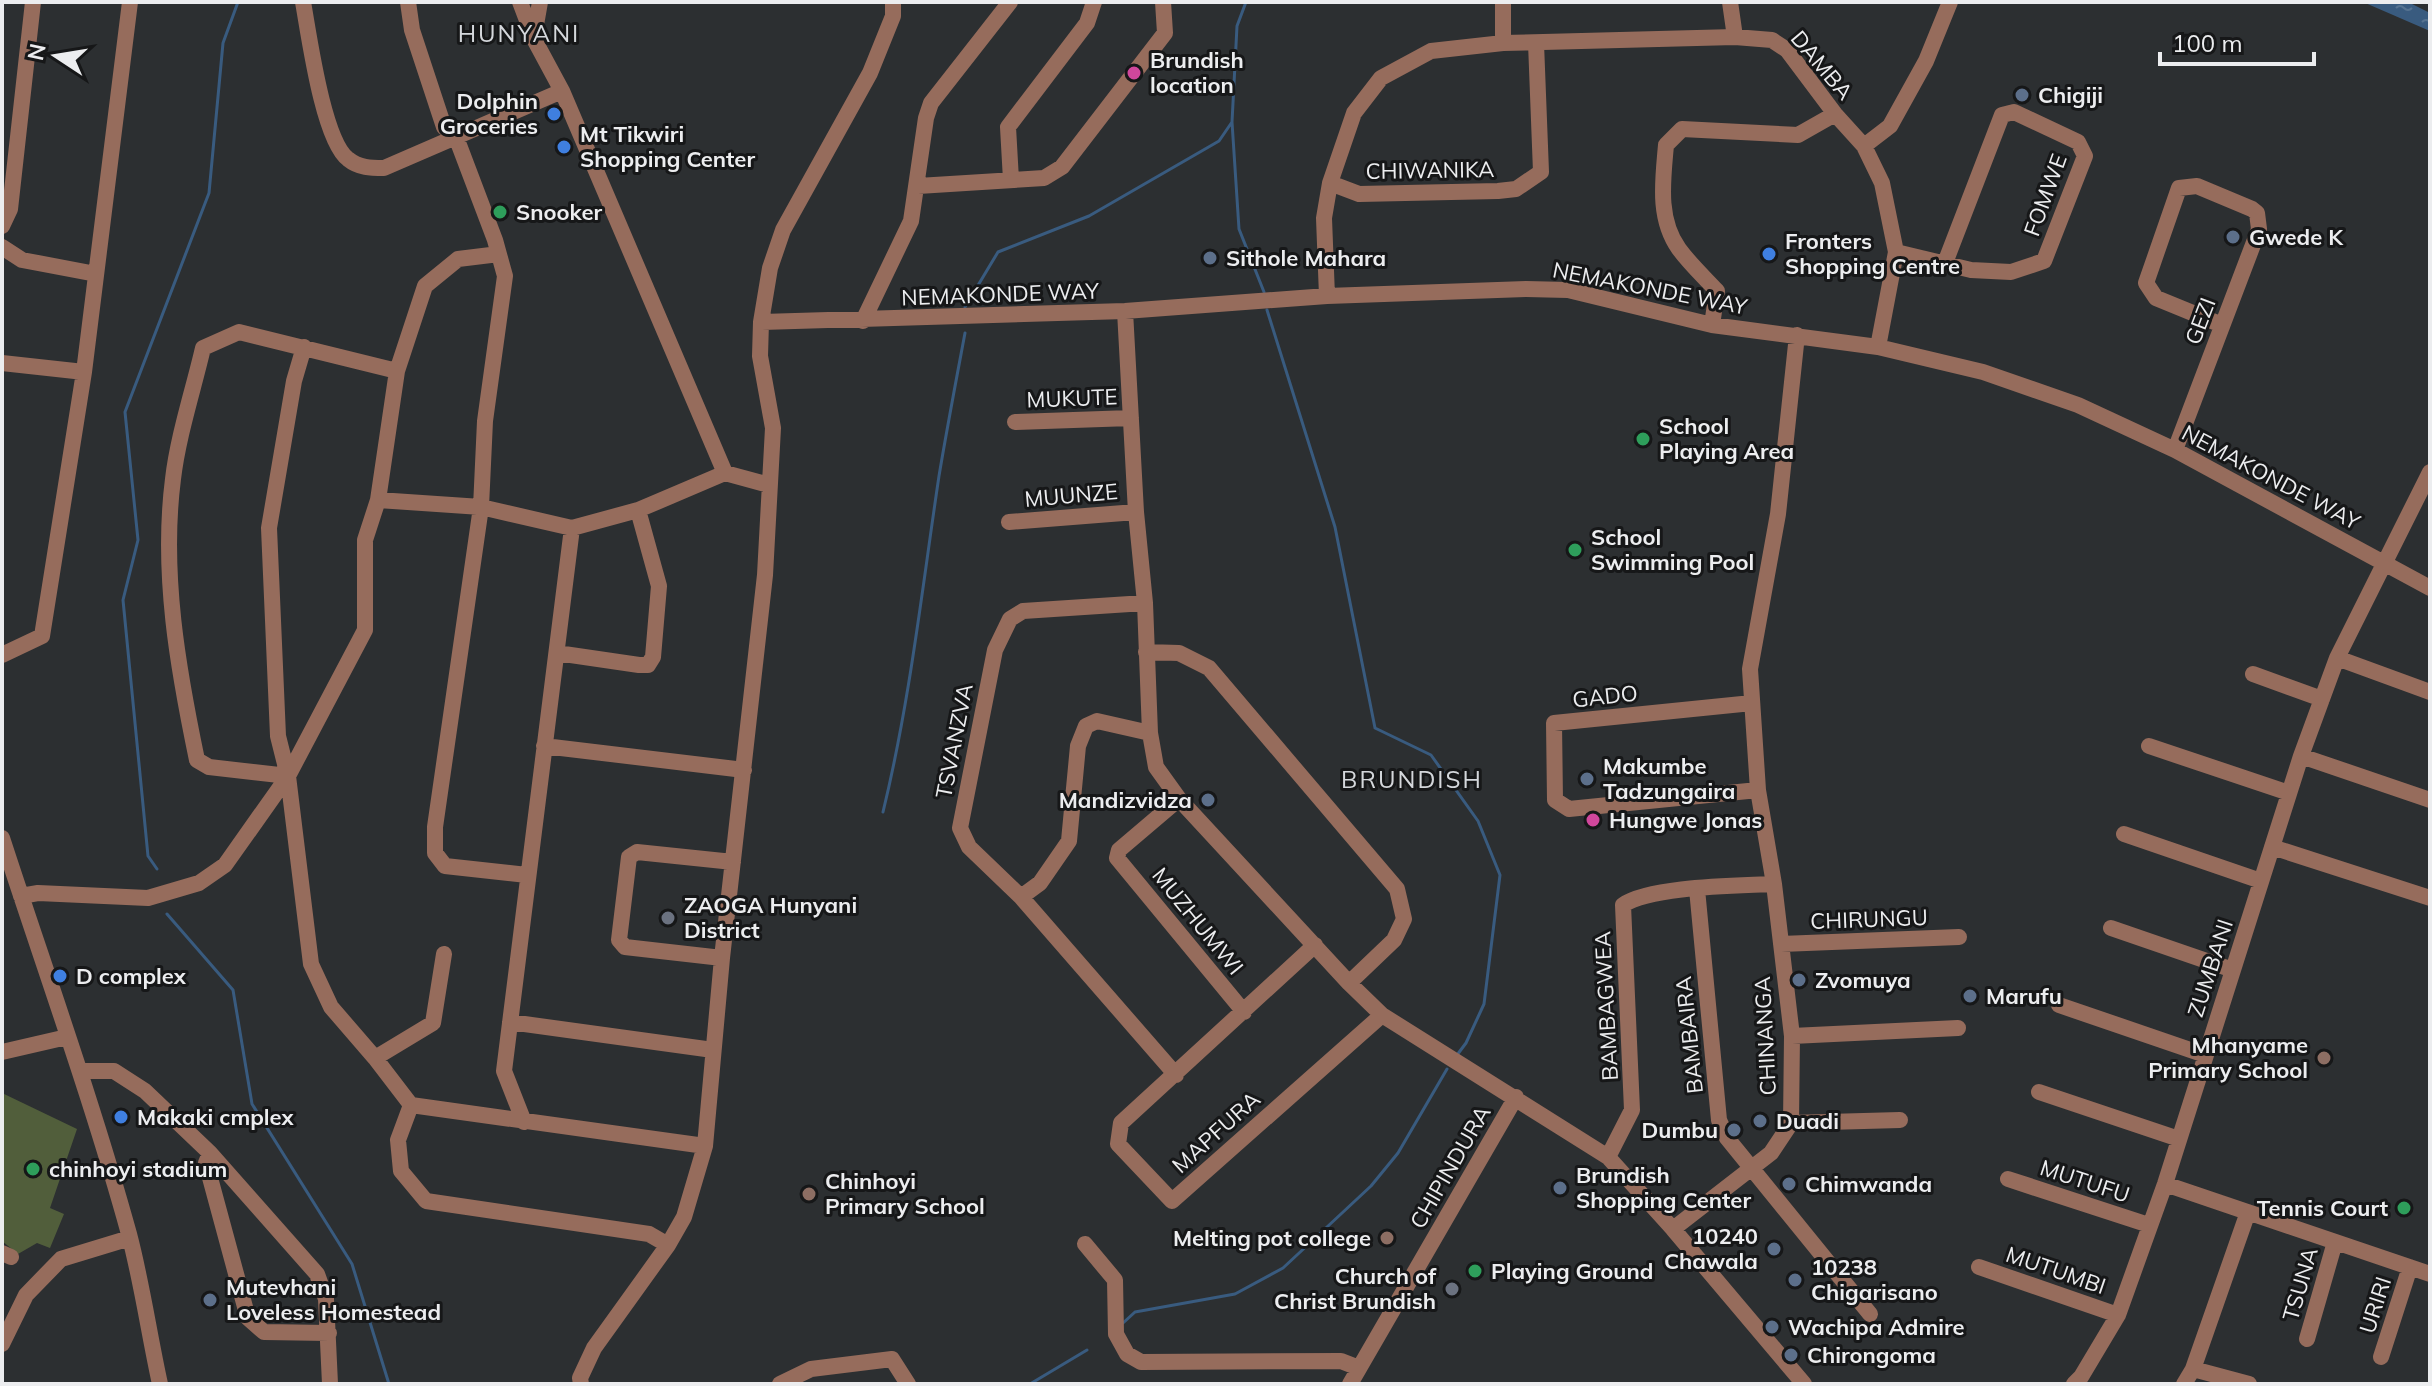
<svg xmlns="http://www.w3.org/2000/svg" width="2432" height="1386" font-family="Mulish,sans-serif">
	<defs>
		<pattern id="water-ripples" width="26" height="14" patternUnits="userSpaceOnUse" patternTransform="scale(2)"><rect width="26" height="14" fill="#395b7f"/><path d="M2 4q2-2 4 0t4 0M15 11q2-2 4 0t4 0" fill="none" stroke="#567391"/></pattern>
	</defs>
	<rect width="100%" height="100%" fill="#2c2f31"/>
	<!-- garden -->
	<path fill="#515e3b" d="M2 1093 77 1129 50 1208 64 1214 50 1248 37 1243 18 1254 2 1241Z"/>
	<!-- water -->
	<path fill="url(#water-ripples)" d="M2363 2H2408L2430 13V31Z"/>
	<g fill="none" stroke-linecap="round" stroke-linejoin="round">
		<!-- stream -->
		<path stroke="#395b7f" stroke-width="3" d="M1246 2 1237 26 1232 122 1239 229 1264 292
			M965 307 998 252 1089 216 1219 141 1232 122
			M1267 310 1335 527 1375 728 1431 755 1478 821 1500 875 1484 1004 1466 1043 1457 1055
			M883 812C910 701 922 589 939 476 947 428 956 381 965 333
			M157 869 148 856 123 600 138 540 125 412 209 193 223 43 238 2
			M167 914 233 990 252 1104 352 1264 389 1384
			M1123 1323 1135 1312 1235 1294 1283 1268 1371 1186 1398 1153 1447 1069
			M1030 1384 1087 1350"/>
		<!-- minor -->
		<path stroke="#966c5c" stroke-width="16" d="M303 2C309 35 323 140 348 159 359 168 371 168 384 168L562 91 725 473 769 485
			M408 2 412 30 444 127 456 137 495 240 505 276 485 421 481 507 435 827V853L445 866 527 875
			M520 2 534 39 562 91
			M1730 2 1735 37
			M534 36 540 2
			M1503 43V2
			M1864 146 1890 126 1926 61 1950 2
			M1011 180 1008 127 1087 23 1094 2
			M1330 183 1359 194 1498 191 1516 189 1541 172 1536 43
			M918 186 1044 178 1062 167 1165 33 1163 2
			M2 226 10 209 33 2
			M2 247 22 260 96 274
			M1896 252 1971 270 2011 272 2044 261 2085 156 2078 142 2014 112 2002 115 1945 263
			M1327 296 1324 218 1330 183 1354 113 1381 78 1431 51 1503 43 1735 37 1772 40 1787 50 1835 114 1864 146 1882 183 1896 252 1878 347
			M1125 311 1136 512 1145 603 1150 733 1156 767 1179 799 1349 983 1382 1015 1608 1157 1673 1229 1804 1384
			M863 321 911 221 926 118 931 103 1010 2
			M761 322 1125 311 1327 296 1526 289 1568 290 1712 325 1878 347 1983 372 2078 405 2175 450 2430 588
			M1712 325 1717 291C1704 277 1690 264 1679 249 1657 218 1663 180 1666 145L1682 129 1798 135 1835 114
			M304 347 294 381 269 528 278 736 288 776 311 964 331 1007 375 1058 411 1105 705 1146
			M2 363 84 372
			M1015 422 1131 418
			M2175 450 2259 229 2257 213 2252 209 2197 186 2179 188 2146 283 2156 298 2222 325
			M378 500 481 507 572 528 638 510 725 473
			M1009 522 1136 512
			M1145 603 1023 611 1010 619 995 650 960 828 969 847 1021 897 1176 1075
			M1146 652 1179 653 1209 668 1397 889 1404 919 1394 940 1349 983
			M557 653 639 665H648L653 657 659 586 638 510
			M2 655 42 636 84 372 130 2
			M2337 658 2430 692
			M2253 674 2322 699
			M1752 703 1554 723 1555 800 1569 809 1758 790
			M544 746 744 770
			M2149 746 2289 793
			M2301 756 2430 800
			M288 776 209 767 197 760C178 669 161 573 173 479 178 436 193 391 203 348L239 332 397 371
			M1179 799 1119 850 1117 858 1244 1012
			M2124 834 2261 881
			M2 838C45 970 92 1100 129 1234 142 1283 149 1334 160 1384
			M2272 847 2430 898
			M1697 889 1719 1120 1727 1138 1870 1314
			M21 896 38 893 148 898 199 883 225 865 288 776 365 630V540L378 500 397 371 425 286 458 259 499 254
			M1021 897 1040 883 1069 841 1078 746 1086 726 1097 721 1150 733
			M2111 928 2233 970
			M1781 944 1959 937
			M1315 945 1121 1123 1118 1144 1172 1201 1382 1015
			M722 958 625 947 619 940 629 857 637 852 733 862
			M2059 1005 2205 1055
			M510 1022 713 1050
			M1792 1036 1958 1028
			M2 1052 67 1037
			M375 1058 433 1023 444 954
			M81 1071H114L145 1091 210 1153 317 1274 326 1299 330 1384
			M2039 1092 2179 1139
			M411 1105 398 1140 401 1171 426 1201 649 1234 668 1245
			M524 1122 504 1071 572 528
			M1791 1123 1900 1120
			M210 1153 206 1163 248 1318 264 1332 329 1333
			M1608 1157 1632 1110 1623 905C1651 886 1737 886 1774 884
			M2008 1179 2149 1225
			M2165 1184 2430 1274
			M1673 1229 1771 1153 1791 1123 1792 1036 1774 884 1758 790 1750 669 1778 514 1797 335
			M1085 1244 1115 1280 1116 1334 1127 1354 1141 1362 1341 1361 1359 1368
			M2 1253 11 1257
			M1979 1267 2118 1315
			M2307 1339 2335 1242
			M2 1344 26 1295 61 1259 130 1238
			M2381 1357 2410 1267
			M2193 1369 2249 1384
			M581 1384 580 1378 594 1348 668 1245 684 1217 705 1146 722 958 765 575 773 428 760 356 761 322 770 268 783 230 870 73 893 16V2
			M780 1384 811 1369 892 1359 908 1384
			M1350 1384 1516 1097
			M2074 1384 2081 1377 2118 1315 2165 1184 2301 756 2337 658 2430 472
			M2184 1384 2193 1369 2248 1212"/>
	</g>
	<!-- markers -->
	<g fill="#d1479c" stroke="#161718" stroke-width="3">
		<circle cx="1134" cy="73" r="8"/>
		<circle cx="1593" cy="820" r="8"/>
	</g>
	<g fill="#5c6f8a" stroke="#161718" stroke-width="3">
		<circle cx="2022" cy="95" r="8"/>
		<circle cx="2233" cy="237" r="8"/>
		<circle cx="1210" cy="258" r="8"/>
		<circle cx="1587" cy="779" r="8"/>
		<circle cx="1208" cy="800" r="8"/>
		<circle cx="1799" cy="980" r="8"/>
		<circle cx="1970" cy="996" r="8"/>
		<circle cx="1760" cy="1121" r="8"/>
		<circle cx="1734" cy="1130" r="8"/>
		<circle cx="1789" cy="1184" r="8"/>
		<circle cx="1560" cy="1188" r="8"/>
		<circle cx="1774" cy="1249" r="8"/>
		<circle cx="1795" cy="1280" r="8"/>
		<circle cx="210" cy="1300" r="8"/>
		<circle cx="1772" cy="1327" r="8"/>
		<circle cx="1791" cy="1355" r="8"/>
	</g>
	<g fill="#3f7fe0" stroke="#161718" stroke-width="3">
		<circle cx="554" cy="114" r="8"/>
		<circle cx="564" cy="147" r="8"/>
		<circle cx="1769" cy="254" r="8"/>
		<circle cx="60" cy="976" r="8"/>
		<circle cx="121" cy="1117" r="8"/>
	</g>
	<g fill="#2e9e5b" stroke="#161718" stroke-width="3">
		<circle cx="500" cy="212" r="8"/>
		<circle cx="1643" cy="439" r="8"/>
		<circle cx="1575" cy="550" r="8"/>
		<circle cx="33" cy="1169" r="8"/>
		<circle cx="2404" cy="1208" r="8"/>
		<circle cx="1475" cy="1271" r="8"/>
	</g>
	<g fill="#6b7280" stroke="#161718" stroke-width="3">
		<circle cx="668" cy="918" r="8"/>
		<circle cx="1452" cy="1289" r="8"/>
	</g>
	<g fill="#8d6e63" stroke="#161718" stroke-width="3">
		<circle cx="2324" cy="1058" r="8"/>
		<circle cx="809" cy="1194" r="8"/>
		<circle cx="1387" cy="1238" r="8"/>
	</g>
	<g text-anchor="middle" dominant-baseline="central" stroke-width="6" stroke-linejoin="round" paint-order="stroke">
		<!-- poi labels -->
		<g font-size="22" font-weight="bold" fill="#ecedef" stroke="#161718" text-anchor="start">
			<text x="1150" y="60">Brundish<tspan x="1150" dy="25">location</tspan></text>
			<text x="2038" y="95">Chigiji</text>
			<text x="538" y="101" text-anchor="end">Dolphin<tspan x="538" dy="25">Groceries</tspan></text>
			<text x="580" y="134">Mt Tikwiri<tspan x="580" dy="25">Shopping Center</tspan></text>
			<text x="516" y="212">Snooker</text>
			<text x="2249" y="237">Gwede K</text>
			<text x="1785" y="241">Fronters<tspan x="1785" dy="25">Shopping Centre</tspan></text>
			<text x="1226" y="258">Sithole Mahara</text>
			<text x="1659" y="426">School<tspan x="1659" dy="25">Playing Area</tspan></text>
			<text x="1591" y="537">School<tspan x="1591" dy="25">Swimming Pool</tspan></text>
			<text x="1603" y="766">Makumbe<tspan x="1603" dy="25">Tadzungaira</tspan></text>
			<text x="1192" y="800" text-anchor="end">Mandizvidza</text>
			<text x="1609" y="820">Hungwe Jonas</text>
			<text x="684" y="905">ZAOGA Hunyani<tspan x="684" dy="25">District</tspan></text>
			<text x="76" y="976">D complex</text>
			<text x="1815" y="980">Zvomuya</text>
			<text x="1986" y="996">Marufu</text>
			<text x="2308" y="1045" text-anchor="end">Mhanyame<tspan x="2308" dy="25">Primary School</tspan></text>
			<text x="137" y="1117">Makaki cmplex</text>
			<text x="1776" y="1121">Duadi</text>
			<text x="1718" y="1130" text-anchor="end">Dumbu</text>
			<text x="49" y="1169">chinhoyi stadium</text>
			<text x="1576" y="1175">Brundish<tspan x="1576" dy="25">Shopping Center</tspan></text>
			<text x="825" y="1181">Chinhoyi<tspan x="825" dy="25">Primary School</tspan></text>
			<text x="1805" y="1184">Chimwanda</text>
			<text x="2388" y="1208" text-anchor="end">Tennis Court</text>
			<text x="1758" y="1236" text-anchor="end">10240<tspan x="1758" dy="25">Chawala</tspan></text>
			<text x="1371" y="1238" text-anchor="end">Melting pot college</text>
			<text x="1811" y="1267">10238<tspan x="1811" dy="25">Chigarisano</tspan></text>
			<text x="1491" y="1271">Playing Ground</text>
			<text x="1436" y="1276" text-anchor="end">Church of<tspan x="1436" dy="25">Christ Brundish</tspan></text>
			<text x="226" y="1287">Mutevhani<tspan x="226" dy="25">Loveless Homestead</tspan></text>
			<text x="1788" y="1327">Wachipa Admire</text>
			<text x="1807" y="1355">Chirongoma</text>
		</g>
		<!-- street labels -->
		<g font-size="22" fill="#ecedef" stroke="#161718">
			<text transform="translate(1822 65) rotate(50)">DAMBA</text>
			<text transform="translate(1430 170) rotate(-1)">CHIWANIKA</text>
			<text transform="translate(2045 195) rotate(-70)">FOMWE</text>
			<text transform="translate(1650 288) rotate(11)">NEMAKONDE WAY</text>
			<text transform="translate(1000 294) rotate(-2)">NEMAKONDE WAY</text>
			<text transform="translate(2200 321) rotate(-69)">GEZI</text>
			<text transform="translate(1072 398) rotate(-2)">MUKUTE</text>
			<text transform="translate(2271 477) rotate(28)">NEMAKONDE WAY</text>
			<text transform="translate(1071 495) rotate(-5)">MUUNZE</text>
			<text transform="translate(1605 696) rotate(-6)">GADO</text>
			<text transform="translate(954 741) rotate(-79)">TSVANZVA</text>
			<text transform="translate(1869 919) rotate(-2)">CHIRUNGU</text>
			<text transform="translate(1198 921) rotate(51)">MUZHUMWI</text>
			<text transform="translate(2210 968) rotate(-72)">ZUMBANI</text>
			<text transform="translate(1606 1006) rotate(-93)">BAMBAGWEA</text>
			<text transform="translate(1689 1035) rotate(-96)">BAMBAIRA</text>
			<text transform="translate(1765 1036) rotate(-93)">CHINANGA</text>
			<text transform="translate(1216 1132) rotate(-42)">MAPFURA</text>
			<text transform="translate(1450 1167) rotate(-60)">CHIPINDURA</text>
			<text transform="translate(2085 1181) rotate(18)">MUTUFU</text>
			<text transform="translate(2056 1270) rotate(19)">MUTUMBI</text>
			<text transform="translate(2300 1284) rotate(-74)">TSUNA</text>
			<text transform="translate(2375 1305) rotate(-72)">URIRI</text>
		</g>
		<!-- neighbourhood labels -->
		<g font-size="24" letter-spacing="2" fill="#d4d7db" stroke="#161718">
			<text x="519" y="33">HUNYANI</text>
			<text x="1412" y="779">BRUNDISH</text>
		</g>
	</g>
	<!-- border -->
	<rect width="2432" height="1386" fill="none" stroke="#ecedef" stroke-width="8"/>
	<!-- north arrow -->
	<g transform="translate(56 56) rotate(282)" stroke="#161718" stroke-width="6" paint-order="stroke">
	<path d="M0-6L14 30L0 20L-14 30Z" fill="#ecedef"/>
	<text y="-12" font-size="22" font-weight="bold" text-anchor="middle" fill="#ecedef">N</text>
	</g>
	<!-- scale -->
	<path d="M2160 52v12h154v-12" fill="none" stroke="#ecedef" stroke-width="4"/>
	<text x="2172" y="52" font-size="24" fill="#ecedef" stroke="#161718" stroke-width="6" paint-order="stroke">100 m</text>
</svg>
